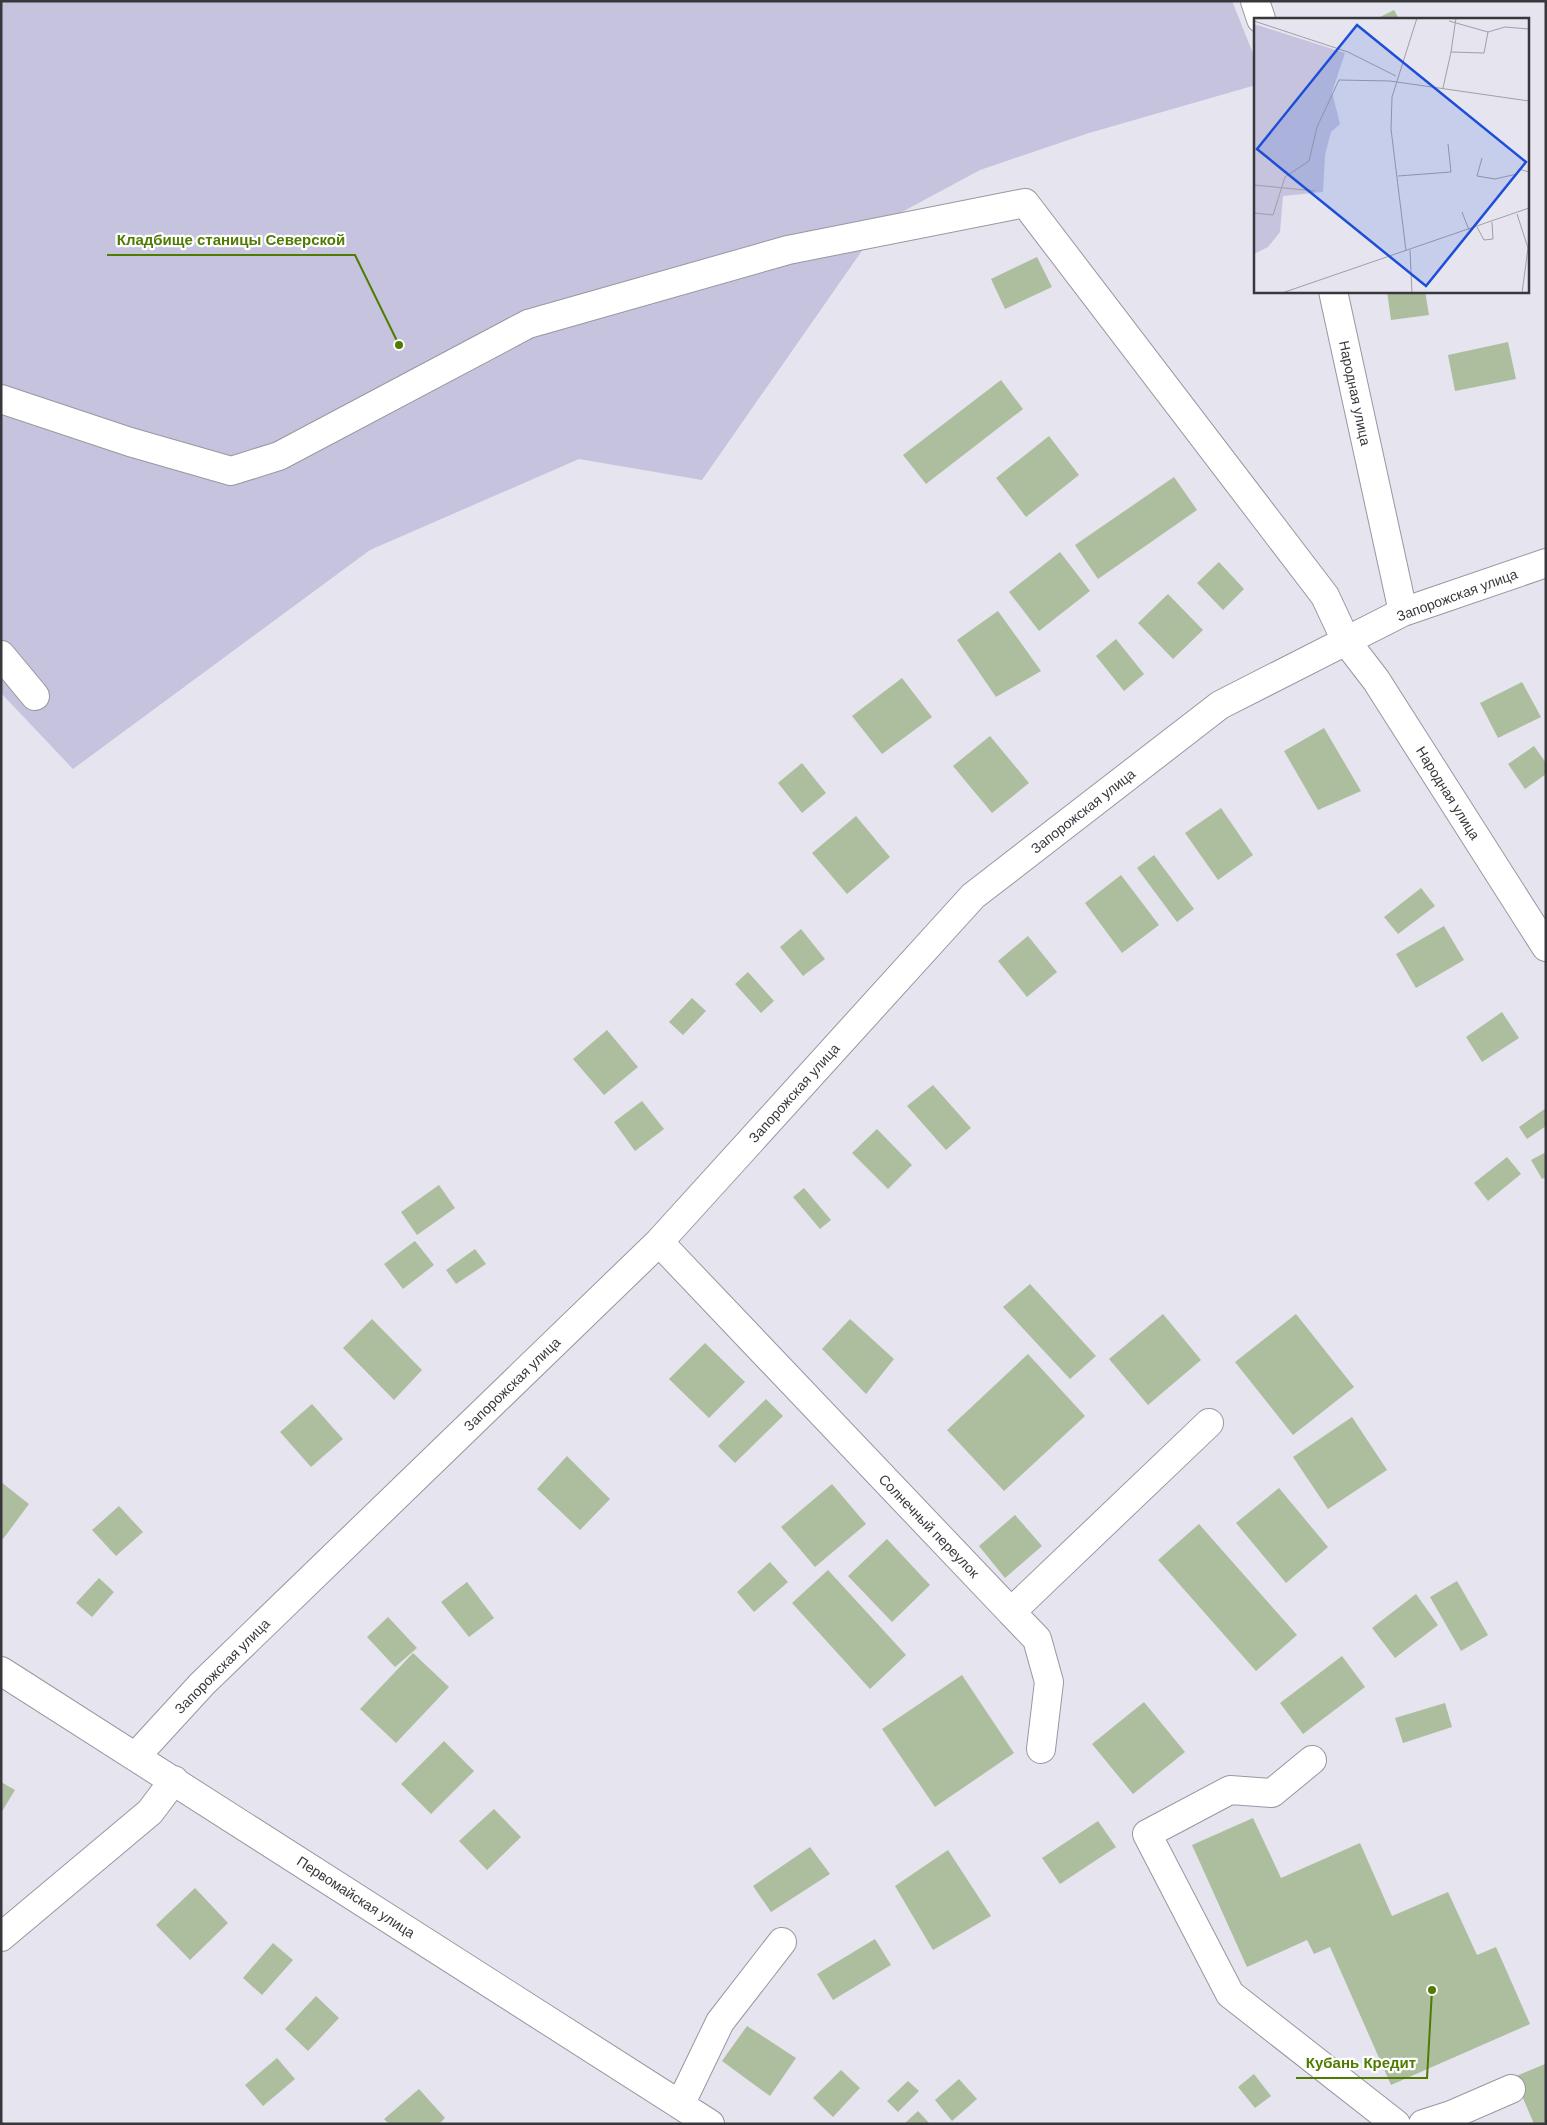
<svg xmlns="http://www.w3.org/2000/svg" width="1547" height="2125" font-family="Arial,sans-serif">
	<rect width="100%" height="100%" fill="#e5e4ef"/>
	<!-- green -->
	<path fill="#c5c3dd" d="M1 1H1232L1256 61V85L1089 133 980 170 887 220 875 232 702 480 579 459 370 550 73 769 1 693Z"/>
	<!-- building -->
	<path fill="#adbe9e" d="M1394 10 1399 19H1376Z
		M1037 257 1052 287 1005 309 991 279Z
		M1387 291H1425L1429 315 1391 320Z
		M1508 342 1516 379 1455 391 1448 355Z
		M1001 380 1023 409 926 484 903 455Z
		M1049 436 1079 475 1026 517 996 478Z
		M1174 477 1197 510 1098 579 1075 545Z
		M1060 552 1090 591 1039 631 1009 592Z
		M1219 562 1244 589 1223 610 1197 583Z
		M1168 594 1203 630 1173 659 1138 623Z
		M998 611 1041 671 996 697 957 640Z
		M1116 639 1144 674 1124 691 1096 656Z
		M902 678 932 717 882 754 852 716Z
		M1522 682 1541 717 1498 738 1480 703Z
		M1324 728 1361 791 1318 810 1284 751Z
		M990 736 1029 783 992 813 953 766Z
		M1534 746 1546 763V774L1525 789 1508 764Z
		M802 763 826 793 802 813 778 783Z
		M1221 808 1253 855 1218 880 1185 833Z
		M856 816 890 857 847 894 812 853Z
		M1154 855 1194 909 1177 922 1137 868Z
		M1121 875 1159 925 1122 953 1085 903Z
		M1421 888 1435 906 1398 934 1384 917Z
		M1444 926 1464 960 1416 988 1396 954Z
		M801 929 825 959 803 976 780 947Z
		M1028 936 1057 972 1027 997 998 961Z
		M748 972 774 1001 761 1013 735 984Z
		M692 998 706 1011 683 1035 669 1022Z
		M1502 1012 1519 1038 1482 1062 1466 1037Z
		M607 1030 638 1067 604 1095 573 1059Z
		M933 1085 971 1128 946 1150 907 1106Z
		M642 1101 664 1129 635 1151 614 1122Z
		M1546 1108V1126L1527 1139 1519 1127Z
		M877 1129 912 1165 888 1189 852 1153Z
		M1546 1152V1177L1542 1179 1531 1160Z
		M1507 1157 1521 1174 1488 1201 1474 1183Z
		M439 1185 455 1208 417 1235 401 1212Z
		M804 1188 831 1220 820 1229 793 1197Z
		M415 1241 434 1265 403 1289 384 1264Z
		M475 1249 486 1264 456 1284 446 1270Z
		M1030 1284 1096 1356 1070 1379 1003 1307Z
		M1163 1314 1201 1360 1148 1405 1109 1359Z
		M1296 1314 1354 1387 1293 1435 1235 1362Z
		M372 1319 422 1370 394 1400 343 1348Z
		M850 1319 894 1359 866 1394 822 1349Z
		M705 1343 745 1382 709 1418 669 1379Z
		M1028 1354 1085 1416 1004 1491 947 1430Z
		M766 1399 783 1416 735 1463 718 1446Z
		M312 1404 343 1439 311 1467 280 1432Z
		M1352 1417 1387 1470 1328 1509 1293 1457Z
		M567 1456 610 1499 580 1530 537 1489Z
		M1 1482 29 1504 3 1539 1 1538Z
		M832 1484 866 1524 815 1567 781 1527Z
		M1279 1488 1328 1547 1286 1583 1236 1523Z
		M119 1506 143 1532 116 1556 92 1530Z
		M1015 1515 1042 1546 1005 1578 979 1546Z
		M1199 1524 1297 1635 1256 1671 1158 1560Z
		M887 1539 930 1585 892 1622 848 1576Z
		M770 1562 788 1582 754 1612 737 1592Z
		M828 1570 906 1655 870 1689 792 1603Z
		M99 1578 114 1592 92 1617 76 1603Z
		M1457 1581 1488 1635 1461 1651 1430 1597Z
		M467 1582 494 1618 469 1637 441 1602Z
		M1416 1594 1438 1625 1395 1658 1372 1628Z
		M388 1617 417 1648 395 1667 367 1637Z
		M413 1653 449 1687 396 1743 360 1709Z
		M1342 1656 1365 1687 1303 1734 1280 1703Z
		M962 1675 1014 1753 935 1807 882 1729Z
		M1144 1702 1185 1752 1133 1794 1092 1744Z
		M1445 1703 1452 1727 1403 1743 1395 1718Z
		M444 1741 474 1771 431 1814 401 1784Z
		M1 1782 15 1790 1 1813Z
		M494 1809 521 1837 487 1870 459 1841Z
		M1253 1818 1281 1878 1360 1843 1392 1916 1448 1892 1477 1955 1496 1947 1530 2024 1391 2085 1330 1947 1314 1954 1307 1940 1247 1967 1192 1845Z
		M1098 1821 1116 1847 1060 1884 1042 1858Z
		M810 1847 830 1874 771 1912 753 1886Z
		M948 1850 991 1916 933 1950 895 1886Z
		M195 1888 228 1923 190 1960 156 1925Z
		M875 1939 891 1965 833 2000 817 1974Z
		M273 1943 293 1960 262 1995 243 1978Z
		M316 1996 339 2018 308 2051 285 2029Z
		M747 2026 796 2058 770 2096 722 2061Z
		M277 2058 295 2079 263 2106 245 2085Z
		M1545 2064 1546 2124H1534L1514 2077Z
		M841 2070 860 2088 833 2117 813 2098Z
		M1254 2074 1271 2096 1255 2108 1238 2087Z
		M959 2079 977 2099 952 2121 935 2100Z
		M908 2081 919 2091 898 2112 887 2101Z
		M419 2089 445 2118 439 2124H389L384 2119Z
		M918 2111 930 2124H904Z"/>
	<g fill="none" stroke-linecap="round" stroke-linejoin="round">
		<defs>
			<path id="minor" d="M1255 1 1261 19
				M1333 291 1403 612
				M1 399 130 442 231 471 279 456 528 324 788 250 1025 203 1325 596 1346 641 1376 680 1546 947
				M1 655 35 696
				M659 1242 1011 1612 1209 1423
				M1011 1612 1037 1639 1049 1682 1041 1749
				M1 1671 710 2124
				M136 1756 202 1684 659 1242 973 896 1220 705 1403 612 1546 563
				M1312 1760 1272 1793 1230 1790 1147 1834 1230 1994 1396 2124
				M1 1937 150 1812 174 1780
				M680 2105 720 2022 782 1942
				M1451 2115 1511 2089
				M1423 2124 1451 2115 1455 2124"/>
		</defs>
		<!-- minor casing -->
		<use href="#minor" stroke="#9897a1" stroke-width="30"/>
		<!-- minor -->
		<use href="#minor" stroke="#fff" stroke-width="28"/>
	</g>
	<g text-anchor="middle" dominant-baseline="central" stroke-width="4.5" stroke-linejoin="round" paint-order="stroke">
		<!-- street labels -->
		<g font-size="14" fill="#38383c" stroke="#fff">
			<text transform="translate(1355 393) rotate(78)">Народная улица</text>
			<text transform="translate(1457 595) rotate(-20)">Запорожская улица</text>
			<text transform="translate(1448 793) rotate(58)">Народная улица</text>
			<text transform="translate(1083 811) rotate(-38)">Запорожская улица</text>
			<text transform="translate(794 1093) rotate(-48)">Запорожская улица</text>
			<text transform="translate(512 1384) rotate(-44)">Запорожская улица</text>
			<text transform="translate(929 1526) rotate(46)">Солнечный переулок</text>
			<text transform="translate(222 1666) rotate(-45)">Запорожская улица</text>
			<text transform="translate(356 1897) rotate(33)">Первомайская улица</text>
		</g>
	</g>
	<!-- overview -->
	<g transform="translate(1254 18)">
		<rect width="275" height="275" fill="#e5e4ef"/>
		<path d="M0 6 91 35 78 74 86 106 77 114 71 137 69 174 29 178 26 214 14 229 0 236Z" fill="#c5c3dd"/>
		<path fill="none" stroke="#a09fa7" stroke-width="1" d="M0 3 94 34 142 58M195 3 234 14 251 9 275 11M197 34 202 0M189 70 197 34 230 35 234 14M228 140 223 158 241 161 263 156 265 151 275 154M144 158 197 154 194 126M0 167 61 173M208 194 215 212M0 195 19 197 31 159 55 143 63 109 85 62 136 63 275 83M263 196 274 230 268 275M223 209 230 222 239 221 238 204M156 232 158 275M152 233 137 111 138 79 163 0M28 275 275 190"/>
		<path fill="#1d4ed8" fill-opacity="0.15" stroke="#1d4ed8" stroke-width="2.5" d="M103 7 272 144 172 268 3 131Z"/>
		<rect width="275" height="275" fill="none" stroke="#38383c" stroke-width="2.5"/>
	</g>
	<!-- callouts -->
	<path fill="none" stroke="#4f7b00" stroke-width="2" d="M399 345L355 255H107M1432 1990L1427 2078H1296"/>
	<g fill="#4f7b00" stroke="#fff" stroke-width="2">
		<circle cx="399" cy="345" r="5"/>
		<circle cx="1432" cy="1990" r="5"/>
	</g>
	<g font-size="15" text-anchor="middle" font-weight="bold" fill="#4f7b00" stroke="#fff" stroke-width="4.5" stroke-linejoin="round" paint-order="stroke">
		<text x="231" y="245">Кладбище станицы Северской</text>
		<text x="1361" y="2068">Кубань Кредит</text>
	</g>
	<!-- border -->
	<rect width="1547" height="2125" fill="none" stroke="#38383c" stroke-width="5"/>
</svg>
